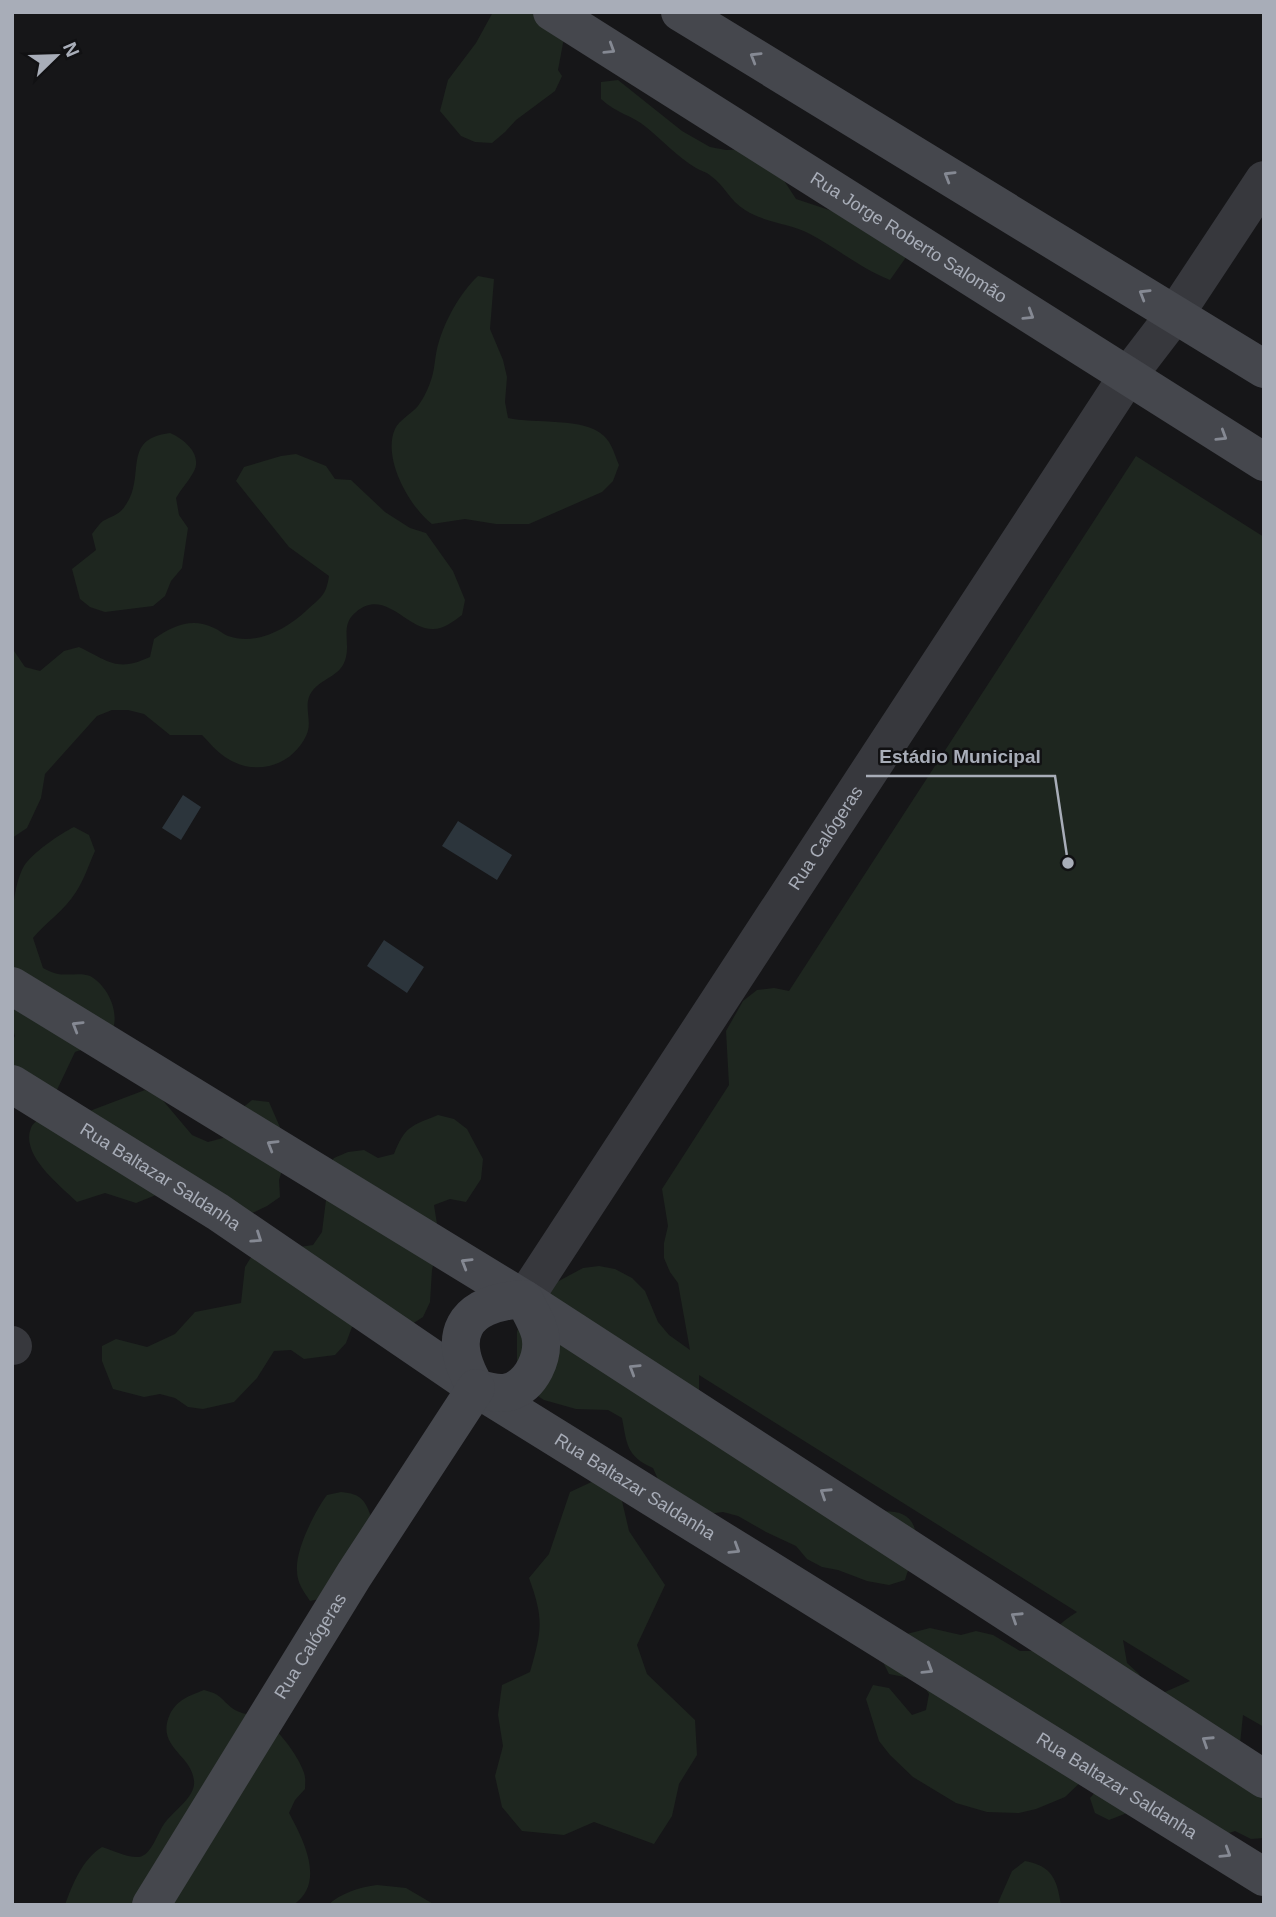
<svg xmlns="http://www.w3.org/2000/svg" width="1276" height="1917" font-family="Helvetica,sans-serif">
	<rect width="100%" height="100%" fill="#161618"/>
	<!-- green -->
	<path fill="#1e261f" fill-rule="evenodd" d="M493 12H555L564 38 558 70 562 76 555 91 516 120 505 132 492 143 475 142 461 136 440 111 448 80 476 43Z
		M618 80 682 131 710 147 726 150 757 149 770 159 796 199 856 219 909 253 890 280C860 268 838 249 810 234 790 223 765 223 745 210 730 201 724 185 711 176 707 172 701 171 696 168 678 157 663 141 646 127 632 115 617 114 601 99V82Z
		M478 276 494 279 490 329 503 360 507 377 505 402 508 418C534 424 585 417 604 436 612 443 615 456 619 465L613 481 602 492 529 524H496L465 519 432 524C409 506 382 458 395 429 399 420 411 414 418 406 424 398 429 387 432 377 435 367 435 355 438 345 445 320 460 293 478 276Z
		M170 433C184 439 204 455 193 473 188 482 181 489 176 498L179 515 188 528 182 568 171 581 165 596 153 606 105 612 90 607 80 599 72 569 96 550 92 534C95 530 99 524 103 521 112 516 119 515 125 506 147 477 120 439 170 433Z
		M296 454 326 466 335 479 351 480 385 512 410 528 426 533 453 571 465 600 462 615C454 621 444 629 433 629 407 630 385 587 356 612 340 625 350 641 346 657 342 676 324 677 313 690 301 705 314 720 306 736 291 767 254 777 225 757 216 751 209 742 202 735H170L144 714 128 710H112L97 716 45 774 41 798 27 828 12 838V648L25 667 40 671 64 651 79 647C110 662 117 672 150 657L154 639C172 626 192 617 214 628 219 630 223 634 228 636 257 646 286 629 306 611 321 597 326 596 329 576L289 547 236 481 244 467 281 456Z
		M1136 456 1264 537V1727L1243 1715 1240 1744 1264 1799V1838L1251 1839 1235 1831 1220 1836 1155 1802 1109 1820 1095 1813 1090 1798 1101 1786 1088 1775 1065 1797 1036 1809 1019 1813 987 1812 956 1803 913 1777 890 1755 879 1741 866 1699 873 1685 889 1688 912 1715 926 1710 929 1694 920 1680 889 1674 882 1660 899 1636 930 1628 961 1635 976 1631 993 1635 1020 1651H1036C1049 1635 1060 1622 1077 1612L699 1375V1390L860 1514C885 1510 918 1505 916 1543 915 1555 908 1569 905 1580L889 1585 867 1581 838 1570 822 1567 807 1559 796 1546 766 1532 738 1516 723 1512 708 1514 665 1495 653 1468C626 1456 627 1444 622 1418L608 1410 576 1409 544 1400 530 1391 517 1363V1332L522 1316 542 1290 583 1268 599 1266 615 1269 632 1278 645 1291 658 1322 669 1335 690 1350 678 1283 670 1272 664 1258V1243L668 1226 662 1189 729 1085 726 1031 743 1001 757 990 774 988 789 991ZM1123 1640 1190 1681 1165 1692 1145 1690 1139 1674 1127 1663Z
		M74 827 89 835 95 851C89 864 84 880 76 892 64 911 46 922 33 938L43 968C47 970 53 973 58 974 68 976 81 972 90 976 111 987 125 1024 105 1040 97 1046 84 1049 75 1052L55 1094 12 1082V1040L15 1036 12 1027C12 987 5 899 24 866 31 854 61 833 74 827Z
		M145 1090 160 1097 192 1135 208 1142 223 1138 235 1126 240 1110 252 1100 269 1102 289 1148 279 1180 280 1197 267 1206 238 1220 166 1191 136 1203 105 1193 77 1202C60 1185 20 1155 31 1128 32 1124 39 1119 42 1116L87 1112Z
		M438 1115 454 1119 467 1129 483 1159 481 1179 466 1202 450 1199 434 1205 439 1237 432 1270 430 1302 423 1317 409 1326 352 1327 346 1343 335 1355 304 1359 291 1350 274 1351 257 1378 234 1402 203 1409 188 1407 175 1398 160 1394 144 1397 113 1389 102 1361V1346L116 1339 147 1347 175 1334 195 1312 241 1303 245 1267 253 1254 313 1245 322 1232 326 1200 325 1170 334 1158 348 1152 364 1150 378 1158 394 1154C405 1126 411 1126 438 1115Z
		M598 1479 622 1501 629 1531 665 1585 637 1645 647 1674 695 1720 697 1755 679 1784 672 1816 654 1844 594 1822 564 1835 522 1831 502 1807 495 1776 503 1746 498 1715 502 1685 530 1672C542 1630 544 1619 529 1578L549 1554 570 1492Z
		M341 1492C362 1494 365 1500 372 1519L338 1595 310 1601C304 1592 297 1583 297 1571 295 1550 315 1511 327 1495Z
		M204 1690C224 1695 220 1700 235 1710 242 1714 248 1714 256 1716 273 1721 299 1756 304 1773 306 1778 305 1784 305 1789L295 1800 289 1813C304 1841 326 1883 293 1905H65C73 1883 82 1860 102 1847 112 1850 128 1858 139 1857 151 1856 158 1832 164 1824 173 1811 196 1797 194 1781 192 1754 155 1747 170 1714 178 1699 189 1696 204 1690Z
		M1025 1861C1052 1866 1057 1879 1061 1905H997L1012 1871Z
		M377 1885 406 1888 435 1905H328C341 1893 360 1887 377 1885Z"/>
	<!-- water -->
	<path fill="#2c353c" d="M183 795 201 807 181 840 162 828Z
		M458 821 512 855 497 880 442 846Z
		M384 940 424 967 407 993 367 966Z"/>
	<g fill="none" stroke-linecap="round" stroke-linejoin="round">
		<!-- street -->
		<g stroke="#37383d" stroke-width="38">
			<path id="s1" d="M524 1299 1127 377 1176 313 1264 180"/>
			<path d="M12 1345 13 1346"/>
		</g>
		<!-- secondary -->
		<g stroke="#45474d" stroke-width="38">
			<path id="s2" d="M552 12 1264 462"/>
			<path d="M680 12 1264 369"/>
			<path d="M12 986 524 1299 1264 1779"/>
			<path id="s3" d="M12 1084 218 1212 476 1388 1264 1877"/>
			<path d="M524 1299C529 1310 537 1322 540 1334 545 1356 532 1385 509 1392 499 1395 486 1391 476 1388 445 1336 462 1303 524 1299Z"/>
			<path id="s4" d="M151 1905 354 1575 476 1388"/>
		</g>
	</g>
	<!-- one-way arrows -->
	<defs><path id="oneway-chevron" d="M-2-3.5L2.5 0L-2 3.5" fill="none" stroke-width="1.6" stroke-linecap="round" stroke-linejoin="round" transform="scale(1.75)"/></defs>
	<g stroke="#858993">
		<use href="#oneway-chevron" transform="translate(610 49) rotate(32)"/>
		<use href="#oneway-chevron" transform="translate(755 57) rotate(-149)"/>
		<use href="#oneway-chevron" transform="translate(949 176) rotate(-149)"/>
		<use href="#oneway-chevron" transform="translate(1144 294) rotate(-149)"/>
		<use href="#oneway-chevron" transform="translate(1029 315) rotate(32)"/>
		<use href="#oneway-chevron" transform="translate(1222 436) rotate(32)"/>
		<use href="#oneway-chevron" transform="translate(77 1026) rotate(-149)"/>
		<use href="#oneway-chevron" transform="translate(272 1145) rotate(-149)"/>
		<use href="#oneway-chevron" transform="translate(257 1238) rotate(34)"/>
		<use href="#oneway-chevron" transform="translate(466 1263) rotate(-149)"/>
		<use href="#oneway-chevron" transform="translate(634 1369) rotate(-148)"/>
		<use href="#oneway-chevron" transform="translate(825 1493) rotate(-147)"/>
		<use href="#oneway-chevron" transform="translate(735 1549) rotate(32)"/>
		<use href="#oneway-chevron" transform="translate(1016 1617) rotate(-147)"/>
		<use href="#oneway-chevron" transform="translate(928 1669) rotate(32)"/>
		<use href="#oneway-chevron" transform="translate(1207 1741) rotate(-147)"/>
		<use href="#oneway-chevron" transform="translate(1226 1853) rotate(32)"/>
	</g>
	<g text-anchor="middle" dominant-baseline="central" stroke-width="5" stroke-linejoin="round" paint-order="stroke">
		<!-- street labels -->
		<g font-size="18" fill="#a8adb8" stroke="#111113">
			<text stroke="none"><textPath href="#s2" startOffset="422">Rua Jorge Roberto Salomão</textPath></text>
			<text stroke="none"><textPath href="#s1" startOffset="551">Rua Calógeras</textPath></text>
			<text stroke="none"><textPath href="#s3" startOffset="175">Rua Baltazar Saldanha</textPath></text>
			<text stroke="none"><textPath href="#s3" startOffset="742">Rua Baltazar Saldanha</textPath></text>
			<text stroke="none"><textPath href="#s4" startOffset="304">Rua Calógeras</textPath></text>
			<text stroke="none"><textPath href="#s3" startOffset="1309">Rua Baltazar Saldanha</textPath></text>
		</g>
	</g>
	<!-- callouts -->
	<path fill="none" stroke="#a8adb8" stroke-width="2.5" d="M1068 863L1055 776H866"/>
	<circle fill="#a8adb8" stroke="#111113" stroke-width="2.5" cx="1068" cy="863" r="7"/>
	<g font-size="19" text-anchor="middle" font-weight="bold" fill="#a8adb8" stroke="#111113" stroke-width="5" stroke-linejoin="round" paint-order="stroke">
		<text x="960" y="763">Estádio Municipal</text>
	</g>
	<!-- border -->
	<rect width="1276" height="1917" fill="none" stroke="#a8adb8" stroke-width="28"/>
	<!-- north arrow -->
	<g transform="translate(56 56) rotate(67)" stroke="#111113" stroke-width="5" paint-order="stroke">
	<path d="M0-5L12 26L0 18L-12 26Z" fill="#a8adb8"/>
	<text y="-10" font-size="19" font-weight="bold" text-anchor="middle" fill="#a8adb8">N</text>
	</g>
</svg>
